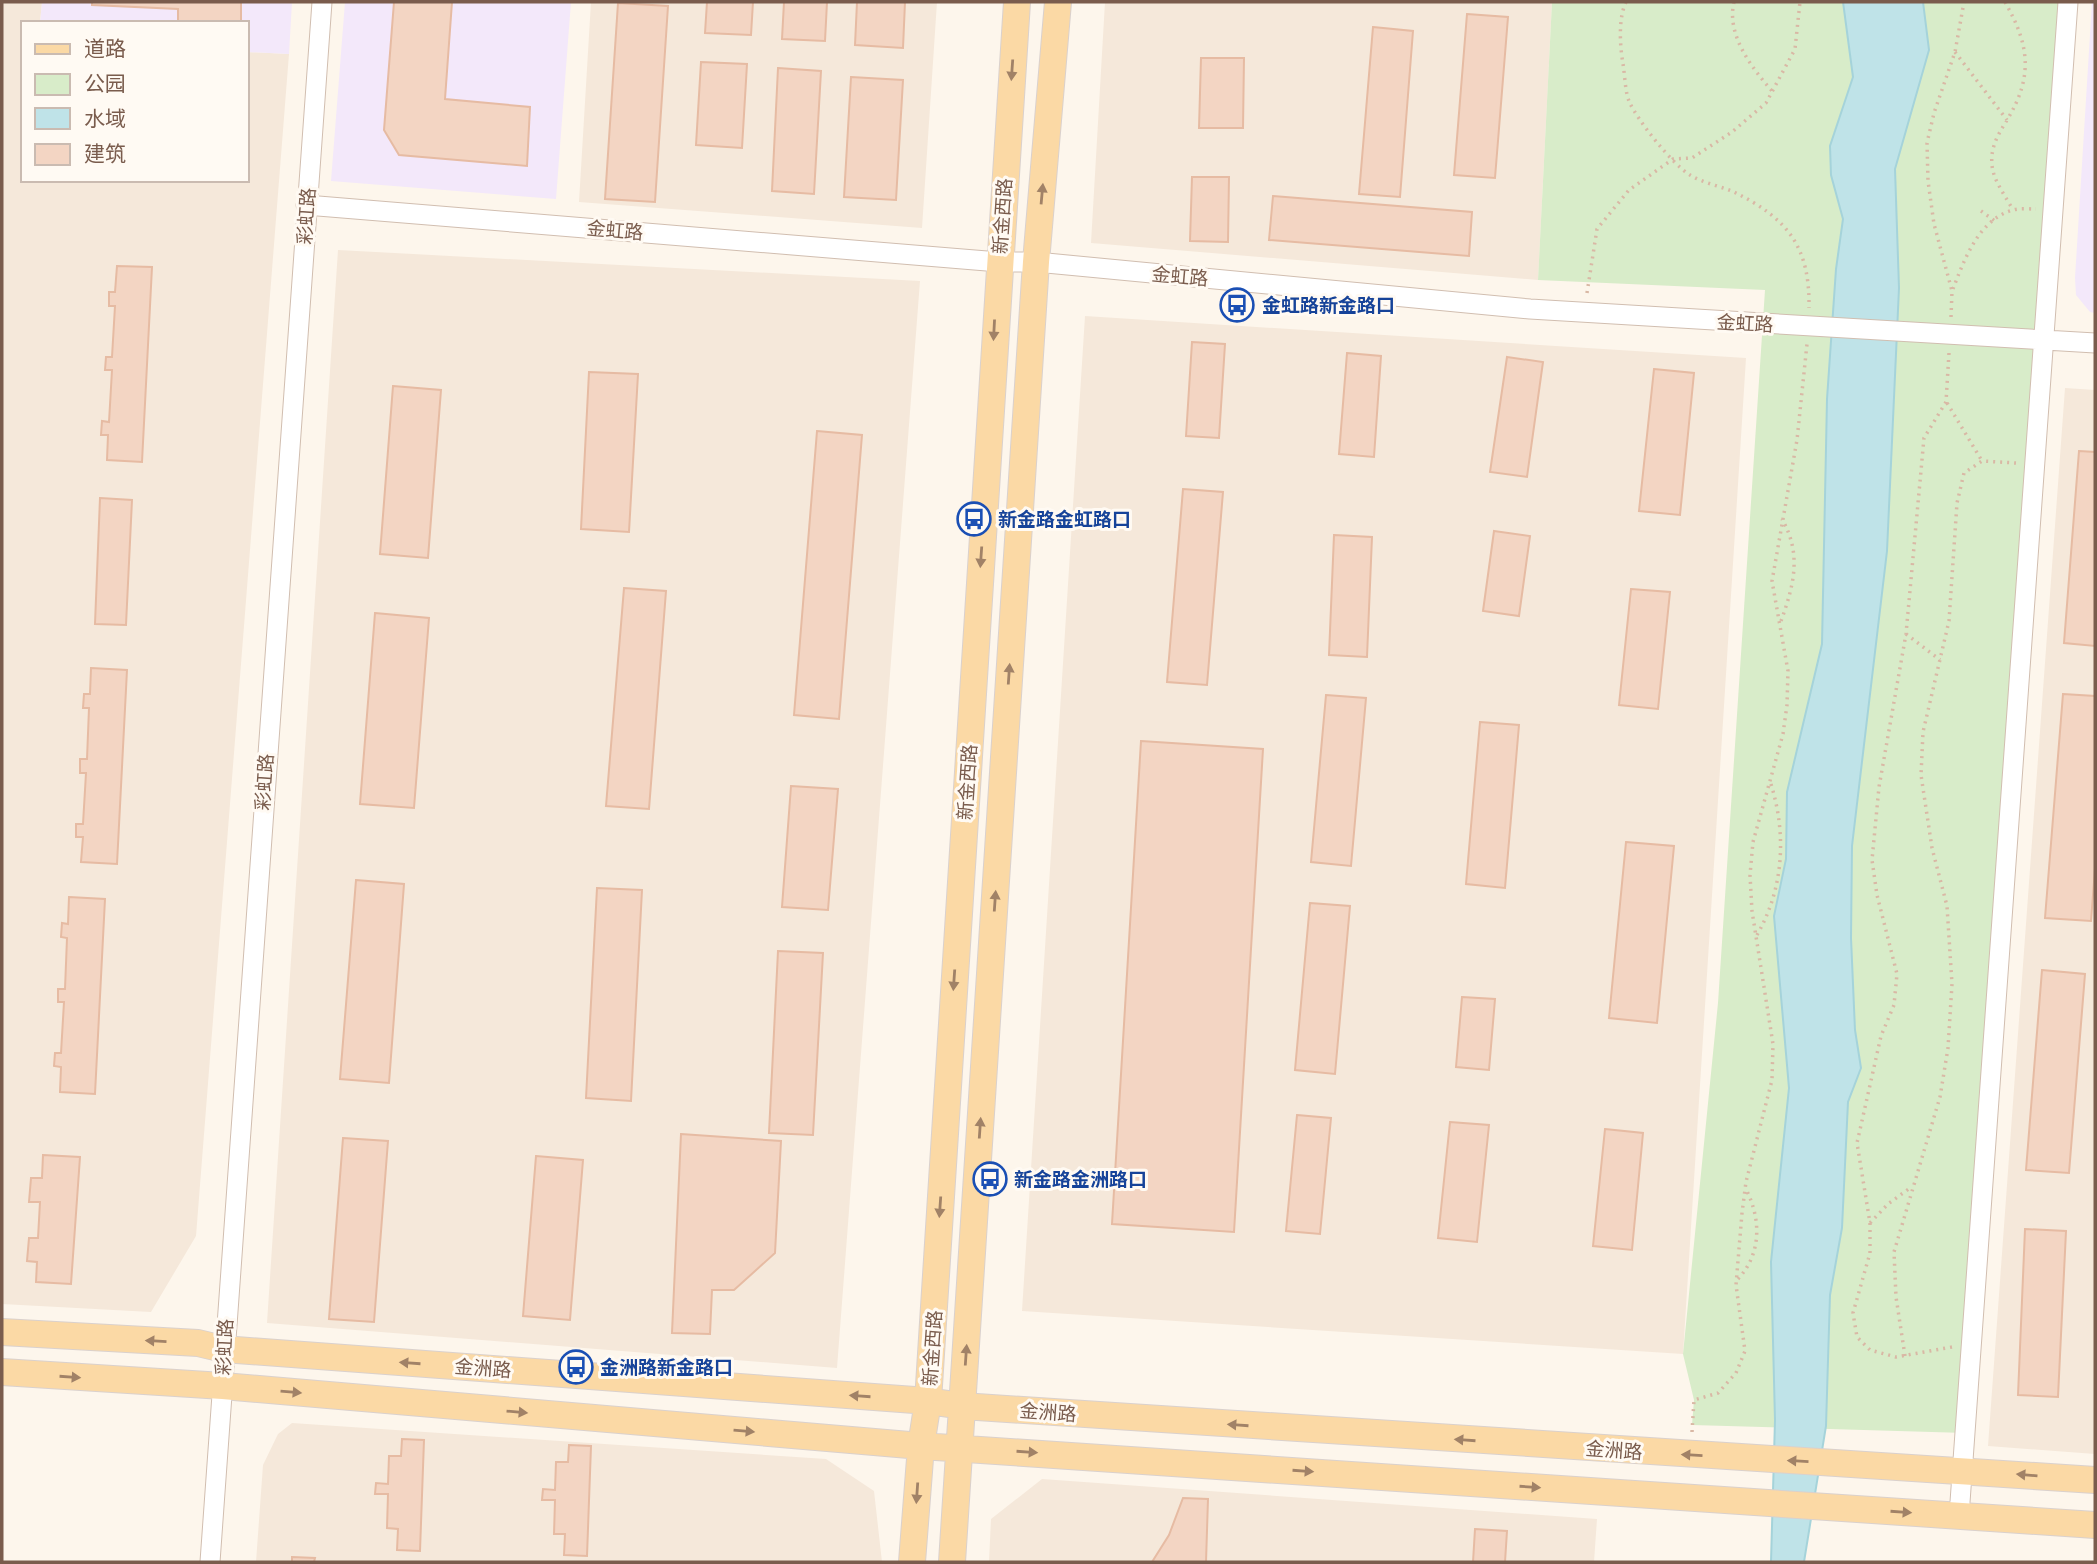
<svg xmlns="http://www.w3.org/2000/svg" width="2097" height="1564" font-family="'Archivo Narrow','Noto Sans SC',sans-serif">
	<rect width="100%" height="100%" fill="#fdf6ec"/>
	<!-- residential -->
	<path fill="#f5e8da" d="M2 2H42L40 23H23V180H247V52L289 54 196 1236 151 1312 2 1304Z
		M591 2H937L922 228 579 202Z
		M1105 2H1552L1538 280 1091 243Z
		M338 250 920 281 837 1368 267 1323Z
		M1085 316 1746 358 1683 1354 1022 1311Z
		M2065 388 2095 390V1454L1988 1446Z
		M292 1423 826 1459 874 1491 882 1562H256L263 1465 278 1434Z
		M1042 1479 1597 1519 1594 1562H989L991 1519Z"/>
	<!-- education -->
	<path fill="#f3e8fa" d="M42 2H292L289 54 247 52V23H40Z
		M345 2H571L556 199 331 181Z
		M2092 2H2095V313L2090 312 2076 295 2075 278Z"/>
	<!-- green -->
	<path fill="#d8ecc9" d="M1552 2H2068L1966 1433 1692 1425 1694 1400 1683 1354 1718 1003 1765 290 1538 280Z"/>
	<!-- water -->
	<path fill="#bfe3e8" stroke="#a5d3da" stroke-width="2" d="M1843 2H1923L1929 50 1895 169 1899 288 1887 551 1852 846 1851 938 1855 1030 1861 1068 1848 1102 1842 1228 1830 1295 1826 1426 1804 1562H1771L1775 1420 1771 1262 1789 1088 1774 916 1786 859 1787 792 1822 644 1827 399 1836 269 1843 219 1831 175 1830 146 1853 77Z"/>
	<!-- building -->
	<path fill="#f3d5c3" stroke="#e6bba3" stroke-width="2" d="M92 2H241V23H178V9L92 5Z
		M394 2H452L445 99 530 107 527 166 399 155 384 130Z
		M707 2H753L751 35 705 33Z
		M784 2H827L825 41 782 39Z
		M857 2H905L903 48 855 45Z
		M618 3 668 6 655 202 605 199Z
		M1467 14 1508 17 1495 178 1454 175Z
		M1373 27 1413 31 1400 197 1359 194Z
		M1201 58H1244L1243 128H1199Z
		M701 62 747 64 742 148 696 145Z
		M778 68 821 71 814 194 772 191Z
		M851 77 903 80 896 200 844 197Z
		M1192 177H1229L1228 242 1190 241Z
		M1273 196 1472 212 1469 256 1269 240Z
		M117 266 152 267 142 462 107 460 108 435H101L102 421 109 422 112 370H105L106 357H112L115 306H109V292H115Z
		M1192 342 1225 344 1219 438 1186 436Z
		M1347 353 1381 356 1374 457 1339 454Z
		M1507 357 1543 362 1527 477 1490 472Z
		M1654 369 1694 373 1680 515 1639 511Z
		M589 372 638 374 629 532 581 529Z
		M393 386 441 390 428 558 380 554Z
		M817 431 862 435 839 719 794 715Z
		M2079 451 2095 452V646L2064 643Z
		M1183 489 1223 492 1207 685 1167 682Z
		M100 498 132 500 126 625 95 624Z
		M1494 531 1530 536 1519 616 1483 611Z
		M1334 535 1372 537 1367 657 1329 655Z
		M624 588 666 591 649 809 606 806Z
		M1631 589 1670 592 1658 709 1619 705Z
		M375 613 429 618 414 808 360 804Z
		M91 668 127 670 117 864 81 862 83 837H76V824H83L86 773H80V759H87L89 708H83L84 694H90Z
		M2063 694 2095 696V869L2091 921 2045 918Z
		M1326 695 1366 698 1351 866 1311 862Z
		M1480 722 1519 725 1505 888 1466 884Z
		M1141 741 1263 749 1234 1232 1112 1224Z
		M791 786 838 789 828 910 782 907Z
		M1626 842 1674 846 1657 1023 1609 1018Z
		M356 880 404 884 389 1083 340 1079Z
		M597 888 642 890 631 1101 586 1098Z
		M69 897 105 899 95 1094 60 1092 61 1067 54 1066 55 1053H61L64 1002H58V989H65L67 938 61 937 62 923 68 924Z
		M1310 903 1350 906 1335 1074 1295 1070Z
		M778 951 823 953 813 1135 769 1133Z
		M2042 970 2085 974 2069 1173 2026 1170Z
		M1462 997 1495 999 1489 1070 1456 1067Z
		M1297 1115 1331 1118 1320 1234 1286 1231Z
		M1450 1122 1489 1125 1477 1242 1438 1238Z
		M1605 1129 1643 1133 1632 1250 1593 1246Z
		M681 1134 781 1141 775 1253 734 1290H712L710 1334 672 1333Z
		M343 1138 388 1141 374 1322 329 1319Z
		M43 1155 80 1157 71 1284 36 1282 37 1262 27 1261 29 1238H38L40 1202H29L31 1178H42Z
		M536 1156 583 1160 570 1320 523 1316Z
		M2025 1229 2066 1231 2058 1397 2018 1395Z
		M402 1439 424 1440 420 1551 397 1550 398 1529 387 1528 388 1494H375L376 1483 388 1484 389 1456H401Z
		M569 1445 591 1446 587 1556 564 1555 565 1534H554L555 1500H542L543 1489 555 1490 556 1462H568Z
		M1183 1498 1208 1499 1206 1562H1152L1169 1535Z
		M1475 1529 1507 1531 1505 1562H1473Z
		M292 1557 315 1558 314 1562H292Z"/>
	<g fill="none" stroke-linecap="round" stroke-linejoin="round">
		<defs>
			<path id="minor" d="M306 205 999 262H1036L1530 309 2095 343
				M1959 1516 2068 2
				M210 1562 322 2"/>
			<path id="major" d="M2 1332 198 1343 223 1349 928 1401 962 1406 2095 1480
				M2 1372 223 1386 921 1446 2095 1525
				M912 1562 921 1446 928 1401 1017 2
				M952 1562 1036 262 1058 2"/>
		</defs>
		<!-- minor casing -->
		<use href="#minor" stroke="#d1beb0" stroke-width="21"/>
		<!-- major casing -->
		<use href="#major" stroke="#dad1cd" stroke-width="28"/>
		<!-- path -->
		<path stroke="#d9b8a5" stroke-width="3.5" stroke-dasharray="2 5" stroke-linecap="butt" d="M1626 2C1618 19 1620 46 1623 64 1625 76 1625 91 1629 101 1637 120 1672 164 1690 175 1703 183 1720 186 1734 192 1789 219 1810 248 1809 308
			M1734 2C1726 35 1752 68 1772 91
			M2005 2C2029 44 2034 76 2007 120 1999 133 1990 147 1992 165 1993 180 2006 197 2013 210
			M1955 52 2007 120
			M1981 211 1995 221
			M1953 289C1964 260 1979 219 2013 210 2019 208 2029 209 2036 209
			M1587 293 1597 229 1629 190 1673 159 1692 158 1732 132 1766 103 1795 49 1800 2
			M1951 317 1952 291 1934 224 1928 181 1927 143 1934 113 1955 52 1964 2
			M1949 353 1946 402 1924 438 1906 634 1879 787 1872 860 1877 895 1897 974 1894 1005 1881 1036 1857 1143 1870 1223V1253L1853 1313 1857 1337 1870 1350 1896 1357 1952 1347
			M1947 403 1982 461
			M1781 621C1794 585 1802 554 1782 519
			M1906 634 1940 660
			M1757 935C1784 888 1787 833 1770 781
			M1870 1223 1888 1204 1910 1188
			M1738 1279C1762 1253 1761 1219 1746 1189
			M1905 1356 1896 1297 1894 1252 1940 1097 1948 1048 1952 984 1947 906 1932 848 1921 775 1923 732 1949 621 1957 503 1964 473 1982 461 2016 463
			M1692 1432 1694 1400 1718 1393 1736 1373 1745 1351 1736 1285 1742 1213 1746 1182 1772 1080 1773 1044 1752 911 1750 875 1753 842 1783 734 1787 705 1788 671 1772 581 1797 440 1807 344"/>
		<!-- minor -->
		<use href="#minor" stroke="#fff" stroke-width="19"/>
		<!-- major -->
		<use href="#major" stroke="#fbd9a5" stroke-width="26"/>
	</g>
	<!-- one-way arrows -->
	<defs><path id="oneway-solid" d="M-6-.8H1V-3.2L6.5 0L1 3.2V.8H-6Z" transform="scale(1.75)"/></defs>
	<g fill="#a18267">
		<use href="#oneway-solid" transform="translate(1012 70) rotate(94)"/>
		<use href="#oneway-solid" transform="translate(1042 194) rotate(-85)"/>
		<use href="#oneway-solid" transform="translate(994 330) rotate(93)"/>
		<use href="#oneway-solid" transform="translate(981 557) rotate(94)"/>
		<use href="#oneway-solid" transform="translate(1009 674) rotate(-86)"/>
		<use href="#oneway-solid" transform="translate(995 901) rotate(-86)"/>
		<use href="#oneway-solid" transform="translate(954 980) rotate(94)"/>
		<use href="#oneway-solid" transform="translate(980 1128) rotate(-86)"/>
		<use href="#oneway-solid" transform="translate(940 1207) rotate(94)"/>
		<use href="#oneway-solid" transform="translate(156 1341) rotate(-177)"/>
		<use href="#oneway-solid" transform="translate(966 1355) rotate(-86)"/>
		<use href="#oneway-solid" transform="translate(410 1363) rotate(-176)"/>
		<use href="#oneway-solid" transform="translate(70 1377) rotate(4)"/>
		<use href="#oneway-solid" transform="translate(291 1392) rotate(5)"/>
		<use href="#oneway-solid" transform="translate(860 1396) rotate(-176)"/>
		<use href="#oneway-solid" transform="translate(517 1412) rotate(5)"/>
		<use href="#oneway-solid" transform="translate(1238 1425) rotate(-176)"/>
		<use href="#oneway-solid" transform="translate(744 1431) rotate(5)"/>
		<use href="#oneway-solid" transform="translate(1465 1440) rotate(-176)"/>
		<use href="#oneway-solid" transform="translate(1027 1452) rotate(4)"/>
		<use href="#oneway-solid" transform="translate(1692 1455) rotate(-177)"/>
		<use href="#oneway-solid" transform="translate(1798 1461) rotate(-177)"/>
		<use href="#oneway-solid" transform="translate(1303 1471) rotate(4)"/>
		<use href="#oneway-solid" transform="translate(2027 1475) rotate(-175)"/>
		<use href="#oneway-solid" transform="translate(1530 1487) rotate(4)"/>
		<use href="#oneway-solid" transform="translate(917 1493) rotate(94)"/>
		<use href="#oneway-solid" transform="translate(1901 1512) rotate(4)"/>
	</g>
	<!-- icons -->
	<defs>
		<symbol id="bus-ring" viewBox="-11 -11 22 22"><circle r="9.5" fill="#fffaf3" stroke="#1a4fb4" stroke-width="1.5"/><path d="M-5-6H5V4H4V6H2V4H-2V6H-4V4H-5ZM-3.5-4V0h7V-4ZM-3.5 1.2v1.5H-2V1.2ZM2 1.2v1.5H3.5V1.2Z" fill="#1a4fb4"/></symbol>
	</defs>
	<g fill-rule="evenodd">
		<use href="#bus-ring" x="1218" y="286" width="38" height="38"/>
		<use href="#bus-ring" x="955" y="500" width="38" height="38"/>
		<use href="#bus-ring" x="971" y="1160" width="38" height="38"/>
		<use href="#bus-ring" x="557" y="1348" width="38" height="38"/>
	</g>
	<g text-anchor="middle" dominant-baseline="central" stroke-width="6" stroke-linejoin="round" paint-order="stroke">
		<!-- street labels -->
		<g font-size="19" fill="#7a5c4d" stroke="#fffaf3">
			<text transform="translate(306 216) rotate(-86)">彩虹路</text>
			<text transform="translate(1002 216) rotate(-86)">新金西路</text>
			<text transform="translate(615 230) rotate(5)">金虹路</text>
			<text transform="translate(1180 276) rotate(5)">金虹路</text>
			<text transform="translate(1745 323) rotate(3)">金虹路</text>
			<text transform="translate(264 782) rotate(-86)">彩虹路</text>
			<text transform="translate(967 782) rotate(-86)">新金西路</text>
			<text transform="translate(224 1347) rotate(-87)">彩虹路</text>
			<text transform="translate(932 1348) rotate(-86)">新金西路</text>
			<text transform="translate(483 1368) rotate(4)">金洲路</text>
			<text transform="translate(1048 1412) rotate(4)">金洲路</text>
			<text transform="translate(1614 1450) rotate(4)">金洲路</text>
		</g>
		<!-- transit labels -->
		<g font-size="19" font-weight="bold" fill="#164399" stroke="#fffaf3" text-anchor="start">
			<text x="1262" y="305">金虹路新金路口</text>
			<text x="998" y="519">新金路金虹路口</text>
			<text x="1014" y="1179">新金路金洲路口</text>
			<text x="600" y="1367">金洲路新金路口</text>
		</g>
	</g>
	<!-- border -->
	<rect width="2097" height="1564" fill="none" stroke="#7a5c4d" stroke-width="7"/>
	<!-- legend -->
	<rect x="21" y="21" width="228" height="161" fill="#fffaf3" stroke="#cabbb1" stroke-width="2"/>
	<rect x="35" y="44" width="35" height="10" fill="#fbd9a5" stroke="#cabbb1" stroke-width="2"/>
	<text x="84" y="56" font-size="21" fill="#7a5c4d">道路</text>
	<rect x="35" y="74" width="35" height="21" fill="#d8ecc9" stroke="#cabbb1" stroke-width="2"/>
	<text x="84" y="91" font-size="21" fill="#7a5c4d">公园</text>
	<rect x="35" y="108" width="35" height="21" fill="#bfe3e8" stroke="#cabbb1" stroke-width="2"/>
	<text x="84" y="126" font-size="21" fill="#7a5c4d">水域</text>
	<rect x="35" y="144" width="35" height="21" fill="#f3d5c3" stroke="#cabbb1" stroke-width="2"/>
	<text x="84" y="161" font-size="21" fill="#7a5c4d">建筑</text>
</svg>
